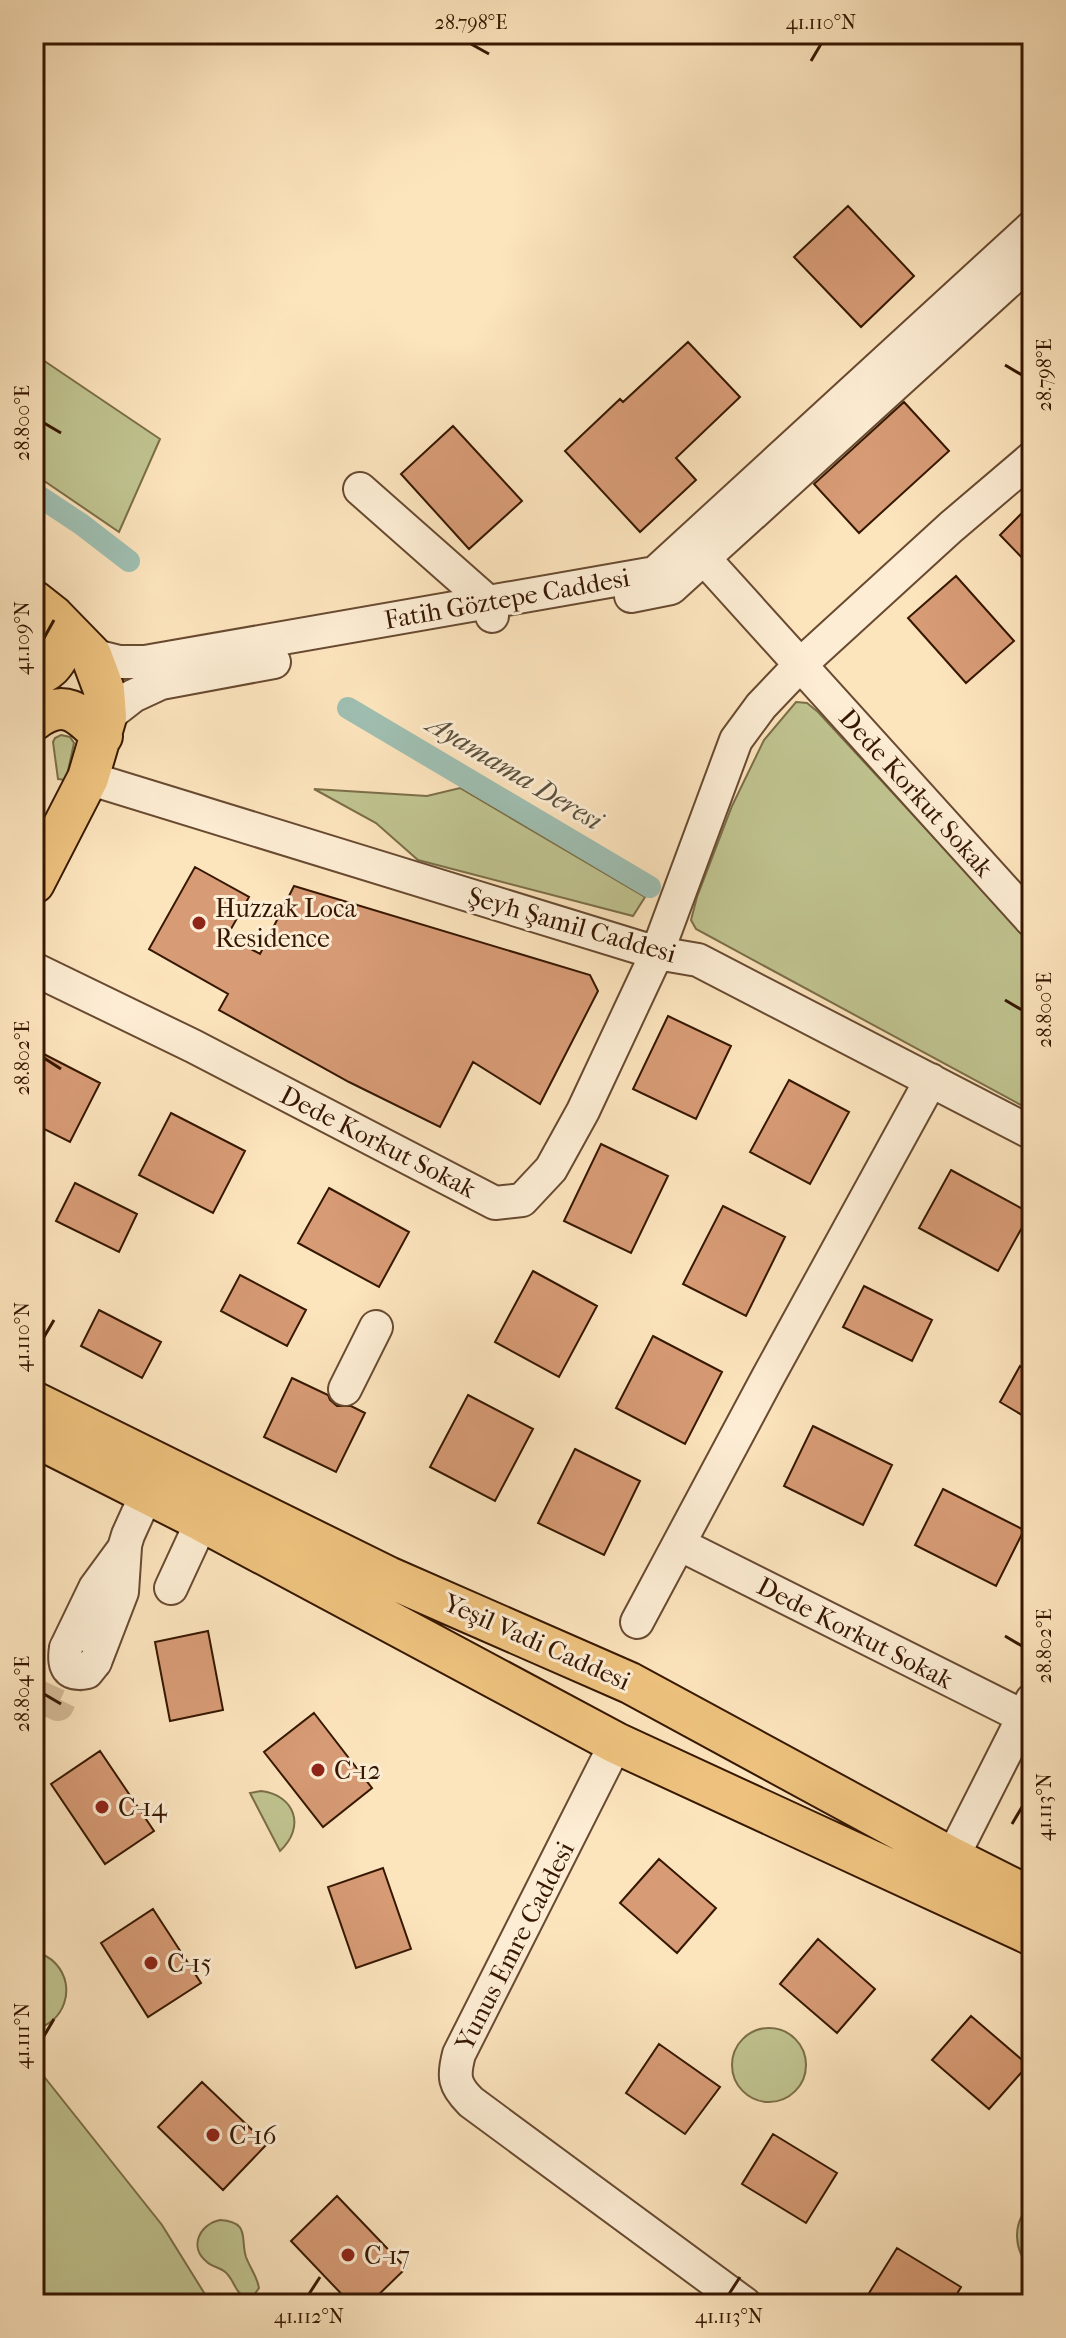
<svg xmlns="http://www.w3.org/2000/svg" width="1066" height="2338" font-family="'IM FELL French Canon',serif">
	<rect width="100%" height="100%" fill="#fce4bd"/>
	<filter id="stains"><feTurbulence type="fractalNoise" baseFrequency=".0025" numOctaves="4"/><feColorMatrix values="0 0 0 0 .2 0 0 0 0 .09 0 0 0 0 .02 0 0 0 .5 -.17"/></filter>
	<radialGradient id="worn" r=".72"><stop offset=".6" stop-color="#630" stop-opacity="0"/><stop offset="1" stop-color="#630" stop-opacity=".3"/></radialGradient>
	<!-- green -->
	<path fill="#c0c490" stroke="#7b6e48" stroke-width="2" d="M34 354 160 439 119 532 34 474Z
		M796 702 807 703 818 712 1032 944V1111L696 929 691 920 697 897 732 806 764 740Z
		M61 735 70 737 74 743 66 780 58 779 53 742 55 738Z
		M460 788 645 897 633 916 418 860 376 823 314 789 427 796Z
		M261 1791C295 1795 306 1827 280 1851L250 1793Z
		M34 1951C42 1954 50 1957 56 1964 77 1987 64 2024 34 2029Z
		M732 2065a37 37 0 1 1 74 0a37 37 0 1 1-74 0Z
		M34 2064 162 2225 211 2304H34Z
		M1032 2203V2270C1013 2250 1011 2223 1032 2203Z
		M220 2220C251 2222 240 2239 246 2257 250 2268 257 2276 259 2288L254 2295 248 2298C235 2294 236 2284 228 2275 223 2267 213 2268 207 2262 188 2247 200 2224 220 2220Z"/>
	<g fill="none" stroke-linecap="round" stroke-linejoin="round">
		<!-- canal -->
		<path stroke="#9fbfb2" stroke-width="22" d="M34 493 81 524 129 561
			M348 708 650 887"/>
	</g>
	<!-- building -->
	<path fill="#d79b75" stroke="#361701" stroke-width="2" d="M848 206 914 276 861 327 794 257Z
		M688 342 740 397 676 458 696 480 640 532 565 451 620 399 623 402Z
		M904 402 949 451 859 533 814 484Z
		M453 426 522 501 469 549 401 474Z
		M1032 503V568L1000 535Z
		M956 576 1014 641 966 683 908 618Z
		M195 867 249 897 227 936 260 954 294 886 590 975 598 991 540 1104 473 1062 440 1127 349 1082 219 1010 228 994 149 949Z
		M668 1016 731 1046 696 1119 633 1089Z
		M34 1049 100 1083 70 1142 34 1124Z
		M789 1080 849 1112 810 1184 750 1152Z
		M171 1113 245 1151 213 1213 139 1175Z
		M601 1144 668 1176 631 1253 564 1221Z
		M951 1170 1030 1213 998 1271 919 1228Z
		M75 1183 137 1214 119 1252 56 1221Z
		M329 1188 409 1232 379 1287 298 1243Z
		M723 1206 785 1237 746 1316 683 1284Z
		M533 1271 597 1306 559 1377 495 1342Z
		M240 1275 306 1310 287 1346 221 1311Z
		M864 1286 932 1320 912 1361 843 1327Z
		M99 1310 161 1342 142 1378 81 1346Z
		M653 1336 722 1372 685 1444 616 1408Z
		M1020 1366 1032 1373V1421L1000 1402Z
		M292 1378 328 1395 330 1400 337 1406H351L365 1413 336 1472 264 1437Z
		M468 1395 533 1429 495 1501 430 1467Z
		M813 1426 892 1465 863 1525 784 1486Z
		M575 1449 640 1481 604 1555 538 1523Z
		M943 1489 1024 1530 996 1586 915 1545Z
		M208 1631 223 1710 170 1721 155 1642Z
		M314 1713 372 1788 323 1827 264 1752Z
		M100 1751 154 1831 105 1864 51 1784Z
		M659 1859 716 1908 677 1953 620 1903Z
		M383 1868 411 1949 356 1968 328 1887Z
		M153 1909 201 1983 148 2017 101 1943Z
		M818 1939 875 1989 837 2033 780 1984Z
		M971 2016 1028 2065 989 2109 932 2060Z
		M659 2044 720 2087 685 2134 626 2093Z
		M202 2082 267 2144 223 2190 158 2127Z
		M773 2134 837 2173 806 2223 742 2184Z
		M337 2196 406 2268 369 2304H351L291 2241Z
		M897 2248 961 2287 951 2304H876L866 2298Z"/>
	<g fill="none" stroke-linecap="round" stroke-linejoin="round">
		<!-- minor-tunnel -->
		<path stroke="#d4bb97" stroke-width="32" stroke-dasharray="32 16" stroke-linecap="butt" d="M34 1694 58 1705 82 1655"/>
		<defs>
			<path id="minor" d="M360 489 489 603 492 616
				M691 544 1032 921
				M631 596 671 588 1032 260
				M91 655 119 662H145L655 573 1032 227
				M106 717 133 696 161 683 274 662
				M88 778 657 953 698 960 1032 1133
				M34 969 193 1046 495 1203 522 1200 551 1169 583 1111 657 953 736 740 761 706 801 664 951 527 1032 458
				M345 1389 376 1327
				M679 1544 1032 1721
				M118 1568 128 1535 147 1493
				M171 1588 202 1521
				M637 1622 768 1377 931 1080
				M66 1648 95 1588 125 1547 122 1592 95 1662
				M616 1743 459 2054C453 2077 454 2085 471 2102L745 2304
				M952 1858 1032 1700"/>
			<path id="major" d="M34 601 53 616 91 655 104 690 106 717 88 778 34 883
				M34 675C48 673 55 663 61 651L53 616
				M34 720C64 698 79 712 102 736
				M34 1402 388 1577 630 1683 952 1858 1032 1898
				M34 1436 202 1521 616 1743 1032 1935"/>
		</defs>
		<!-- minor casing -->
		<use href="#minor" stroke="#684a30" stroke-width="36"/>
		<!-- major casing -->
		<use href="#major" stroke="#361701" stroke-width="44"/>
		<!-- minor -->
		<use href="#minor" stroke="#fdedd4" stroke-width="32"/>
		<!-- major -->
		<use href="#major" stroke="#eec27e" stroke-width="40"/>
		<defs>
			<path id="minor-bridge" d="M66 1648C63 1666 67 1676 87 1672L95 1662"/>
		</defs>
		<!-- minor-bridge casing -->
		<use href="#minor-bridge" stroke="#684a30" stroke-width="36" stroke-linecap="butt"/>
		<!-- minor-bridge -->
		<use href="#minor-bridge" stroke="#fdedd4" stroke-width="32"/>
	</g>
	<!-- ticks -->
	<path fill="none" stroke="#361701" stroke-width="3" d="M471 44 489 54M811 61 821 44M1005 365 1022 375M44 423 61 433M44 638 54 620M1005 1000 1022 1010M44 1058 61 1069M44 1337 54 1320M1005 1636 1022 1646M44 1694 61 1704M1012 1824 1022 1807M44 2036 54 2019M309 2294 320 2277M729 2294 740 2277"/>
	<!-- markers -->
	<g fill="#8f2418" stroke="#fdedd4" stroke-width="3">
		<circle cx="199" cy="923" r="8"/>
		<circle cx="318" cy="1770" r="8"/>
		<circle cx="102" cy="1807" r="8"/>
		<circle cx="151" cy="1963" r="8"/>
		<circle cx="213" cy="2135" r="8"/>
		<circle cx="348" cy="2255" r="8"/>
	</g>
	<g text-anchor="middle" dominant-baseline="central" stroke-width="6" stroke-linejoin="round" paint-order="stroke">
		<!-- street labels -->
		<g font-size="26" fill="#361701" stroke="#fdedd4">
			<text transform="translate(507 599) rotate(-10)">Fatih Göztepe Caddesi</text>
			<text transform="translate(916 793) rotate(48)">Dede Korkut Sokak</text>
			<text transform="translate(572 925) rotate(16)">Şeyh Şamil Caddesi</text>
			<text transform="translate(378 1142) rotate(27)">Dede Korkut Sokak</text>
			<text transform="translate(855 1633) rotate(27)">Dede Korkut Sokak</text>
			<text transform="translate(537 1642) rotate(24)">Yeşil Vadi Caddesi</text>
			<text transform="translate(515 1946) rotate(-63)">Yunus Emre Caddesi</text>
		</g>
		<!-- poi labels -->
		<g font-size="26" fill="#361701" stroke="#fdedd4" text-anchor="start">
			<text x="215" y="908">Huzzak Loca<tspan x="215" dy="30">Residence</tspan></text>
			<text x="334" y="1770">C-12</text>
			<text x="118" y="1807">C-14</text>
			<text x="167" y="1963">C-15</text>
			<text x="229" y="2135">C-16</text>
			<text x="364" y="2255">C-17</text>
		</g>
		<!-- water labels -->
		<g font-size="28" font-style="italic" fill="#5b523f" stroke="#fdedd4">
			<text transform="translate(515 772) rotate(31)">Ayamama Deresi</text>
		</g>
	</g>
	<!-- margin -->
	<rect width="1066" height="2338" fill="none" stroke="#fce4bd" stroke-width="88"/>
	<rect x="44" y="44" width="978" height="2250" fill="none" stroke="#361701" stroke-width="3"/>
	<g font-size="20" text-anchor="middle" fill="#361701">
		<text x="471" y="29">28.798°E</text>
		<text x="821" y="29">41.110°N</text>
		<text transform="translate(1044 375) rotate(-90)" y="7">28.798°E</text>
		<text transform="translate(22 423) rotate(-90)" y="7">28.800°E</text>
		<text transform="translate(22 638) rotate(-90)" y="7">41.109°N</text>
		<text transform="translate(1044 1010) rotate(-90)" y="7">28.800°E</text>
		<text transform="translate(22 1058) rotate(-90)" y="7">28.802°E</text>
		<text transform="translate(22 1337) rotate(-90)" y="7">41.110°N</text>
		<text transform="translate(1044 1646) rotate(-90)" y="7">28.802°E</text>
		<text transform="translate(22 1694) rotate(-90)" y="7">28.804°E</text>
		<text transform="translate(1044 1807) rotate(-90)" y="7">41.113°N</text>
		<text transform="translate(22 2036) rotate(-90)" y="7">41.111°N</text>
		<text x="309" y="2323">41.112°N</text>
		<text x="729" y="2323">41.113°N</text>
	</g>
	<rect width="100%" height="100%" filter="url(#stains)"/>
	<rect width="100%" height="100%" fill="url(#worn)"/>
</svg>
